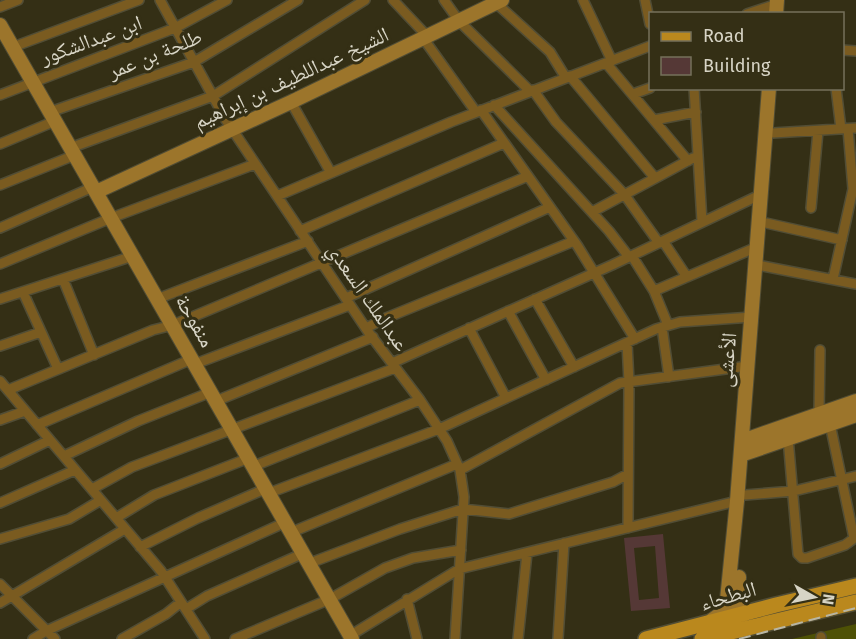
<svg xmlns="http://www.w3.org/2000/svg" width="856" height="639" font-family="'Fira Sans','Noto Naskh Arabic',sans-serif">
	<rect width="100%" height="100%" fill="#342f15"/>
	<!-- green -->
	<path fill="#4e5105" d="M856 624V639H792Z"/>
	<!-- building -->
	<path fill="#553836" fill-rule="evenodd" d="M663 534 670 608 631 611 624 538ZM655 546 659 598 639 600 634 548Z"/>
	<g fill="none" stroke-linecap="round" stroke-linejoin="round">
		<defs>
			<path id="street" d="M160 0 226 120 369 333 420 400 447 441 460 470 464 497 455 639
				M393 0 427 36
				M444 0 459 21 530 91
				M583 0 612 61
				M645 0 650 24
				M496 3 550 52 566 78
				M0 7 18 0
				M747 14 777 4
				M423 38 476 112
				M13 47 139 0
				M842 50 856 51
				M606 63 688 161
				M570 76 655 178
				M694 88 702 222
				M836 88 841 129
				M533 90 556 122 624 194 659 243
				M633 94 650 88
				M0 95 175 28 227 0
				M291 102 331 173
				M494 105 609 231 629 257
				M481 110 577 245 635 339
				M50 112 194 62 298 0
				M654 120 696 112
				M773 133 856 128
				M0 144 55 121
				M70 148 213 96 365 0
				M0 185 75 155
				M277 196 451 122 650 46
				M811 208 818 131
				M592 212 693 158
				M766 223 842 240
				M0 228 93 187
				M300 231 504 143
				M663 241 687 277
				M632 256 654 291 668 325
				M0 264 111 218 255 164
				M762 266 856 284
				M63 279 94 355
				M833 279 853 189 848 129
				M654 291 757 247
				M23 292 58 369
				M346 298 550 207
				M0 299 133 256
				M157 299 308 241
				M535 299 574 367
				M508 311 546 380
				M662 327 669 377
				M366 328 386 318 574 241
				M469 328 506 398
				M627 343 629 382 628 528
				M0 346 41 332
				M392 363 612 265 762 194
				M195 364 350 305
				M0 381 161 571 205 639
				M8 390 153 330 173 325 528 176
				M216 401 373 337
				M819 414 820 350
				M0 420 25 411
				M830 424 854 538
				M37 425 192 359
				M788 438 798 554 802 558H807L845 545 856 537
				M64 456 138 421 211 392
				M0 464 50 440
				M254 466 420 400
				M460 470 620 383 748 366
				M92 489 132 467 395 368
				M269 493 439 429 656 329 680 322 752 317
				M745 495 794 491 856 476
				M0 503 75 470
				M116 518 154 495 249 458
				M292 532 457 464
				M0 539 69 519 101 500
				M140 547 198 518 267 488
				M310 563 400 529 463 509 509 514 613 482 628 474
				M0 584 55 639
				M407 599 417 639
				M0 603 125 529
				M186 609 207 596 304 553
				M351 635 459 569 737 501
				M821 637V639
				M33 639 46 631 286 522
				M122 639 166 614 181 602
				M235 639 330 599 385 568 413 558 461 550
				M518 639 527 553
				M558 639 564 543"/>
			<path id="secondary" d="M776 14 777 0
				M0 25 352 639
				M96 192 291 102 502 0
				M742 441 856 401
				M741 455 856 415
				M739 577 737 607 743 615
				M712 620 726 610 737 501 769 88"/>
			<path id="primary" d="M646 639 776 605 856 586
				M702 639 856 602"/>
		</defs>
		<!-- street casing -->
		<use href="#street" stroke="#514d35" stroke-width="12"/>
		<!-- secondary casing -->
		<use href="#secondary" stroke="#514d35" stroke-width="16"/>
		<!-- primary casing -->
		<use href="#primary" stroke="#514d35" stroke-width="18"/>
		<!-- street -->
		<use href="#street" stroke="#7a5b20" stroke-width="9"/>
		<!-- secondary -->
		<use href="#secondary" stroke="#9c752b" stroke-width="14"/>
		<!-- primary -->
		<use href="#primary" stroke="#ba881d" stroke-width="15"/>
		<!-- rail -->
		<path stroke="#b8b5a3" stroke-width="2" stroke-dasharray="12 6" stroke-linecap="butt" d="M739 639 856 608"/>
	</g>
	<g text-anchor="middle" dominant-baseline="central" stroke-width="6" stroke-linejoin="round" paint-order="stroke">
		<!-- street labels -->
		<g font-size="21" fill="#d7d4c5" stroke="#342f15">
			<text transform="translate(91 40) rotate(-20)">ابن عبدالشكور</text>
			<text transform="translate(155 54) rotate(-22)">طلحة بن عمر</text>
			<text transform="translate(291 78) rotate(-25)">الشيخ عبداللطيف بن إبراهيم</text>
			<text transform="translate(368 297) rotate(55)">عبدالملك السعدي</text>
			<text transform="translate(195 321) rotate(60)">منفوحة</text>
			<text transform="translate(727 360) rotate(-85)">الأعشى</text>
			<text transform="translate(728 596) rotate(-16)">البطحاء</text>
		</g>
	</g>
	<!-- legend -->
	<rect x="649" y="12" width="195" height="78" fill="#342f15" stroke="#75715b" stroke-width="1.5"/>
	<rect x="661" y="32" width="30" height="9" fill="#ba881d" stroke="#75715b" stroke-width="1.5"/>
	<text x="703" y="42" font-size="18" fill="#d7d4c5">Road</text>
	<rect x="661" y="57" width="30" height="18" fill="#553836" stroke="#75715b" stroke-width="1.5"/>
	<text x="703" y="72" font-size="18" fill="#d7d4c5">Building</text>
	<!-- north arrow -->
	<g transform="translate(814 597) rotate(99)" stroke="#342f15" stroke-width="4.5" paint-order="stroke">
	<path d="M0-4.5L10 22L0 15L-10 22Z" fill="#d7d4c5"/>
	<text y="-9" font-size="16" font-weight="bold" text-anchor="middle" fill="#d7d4c5">N</text>
	</g>
</svg>
